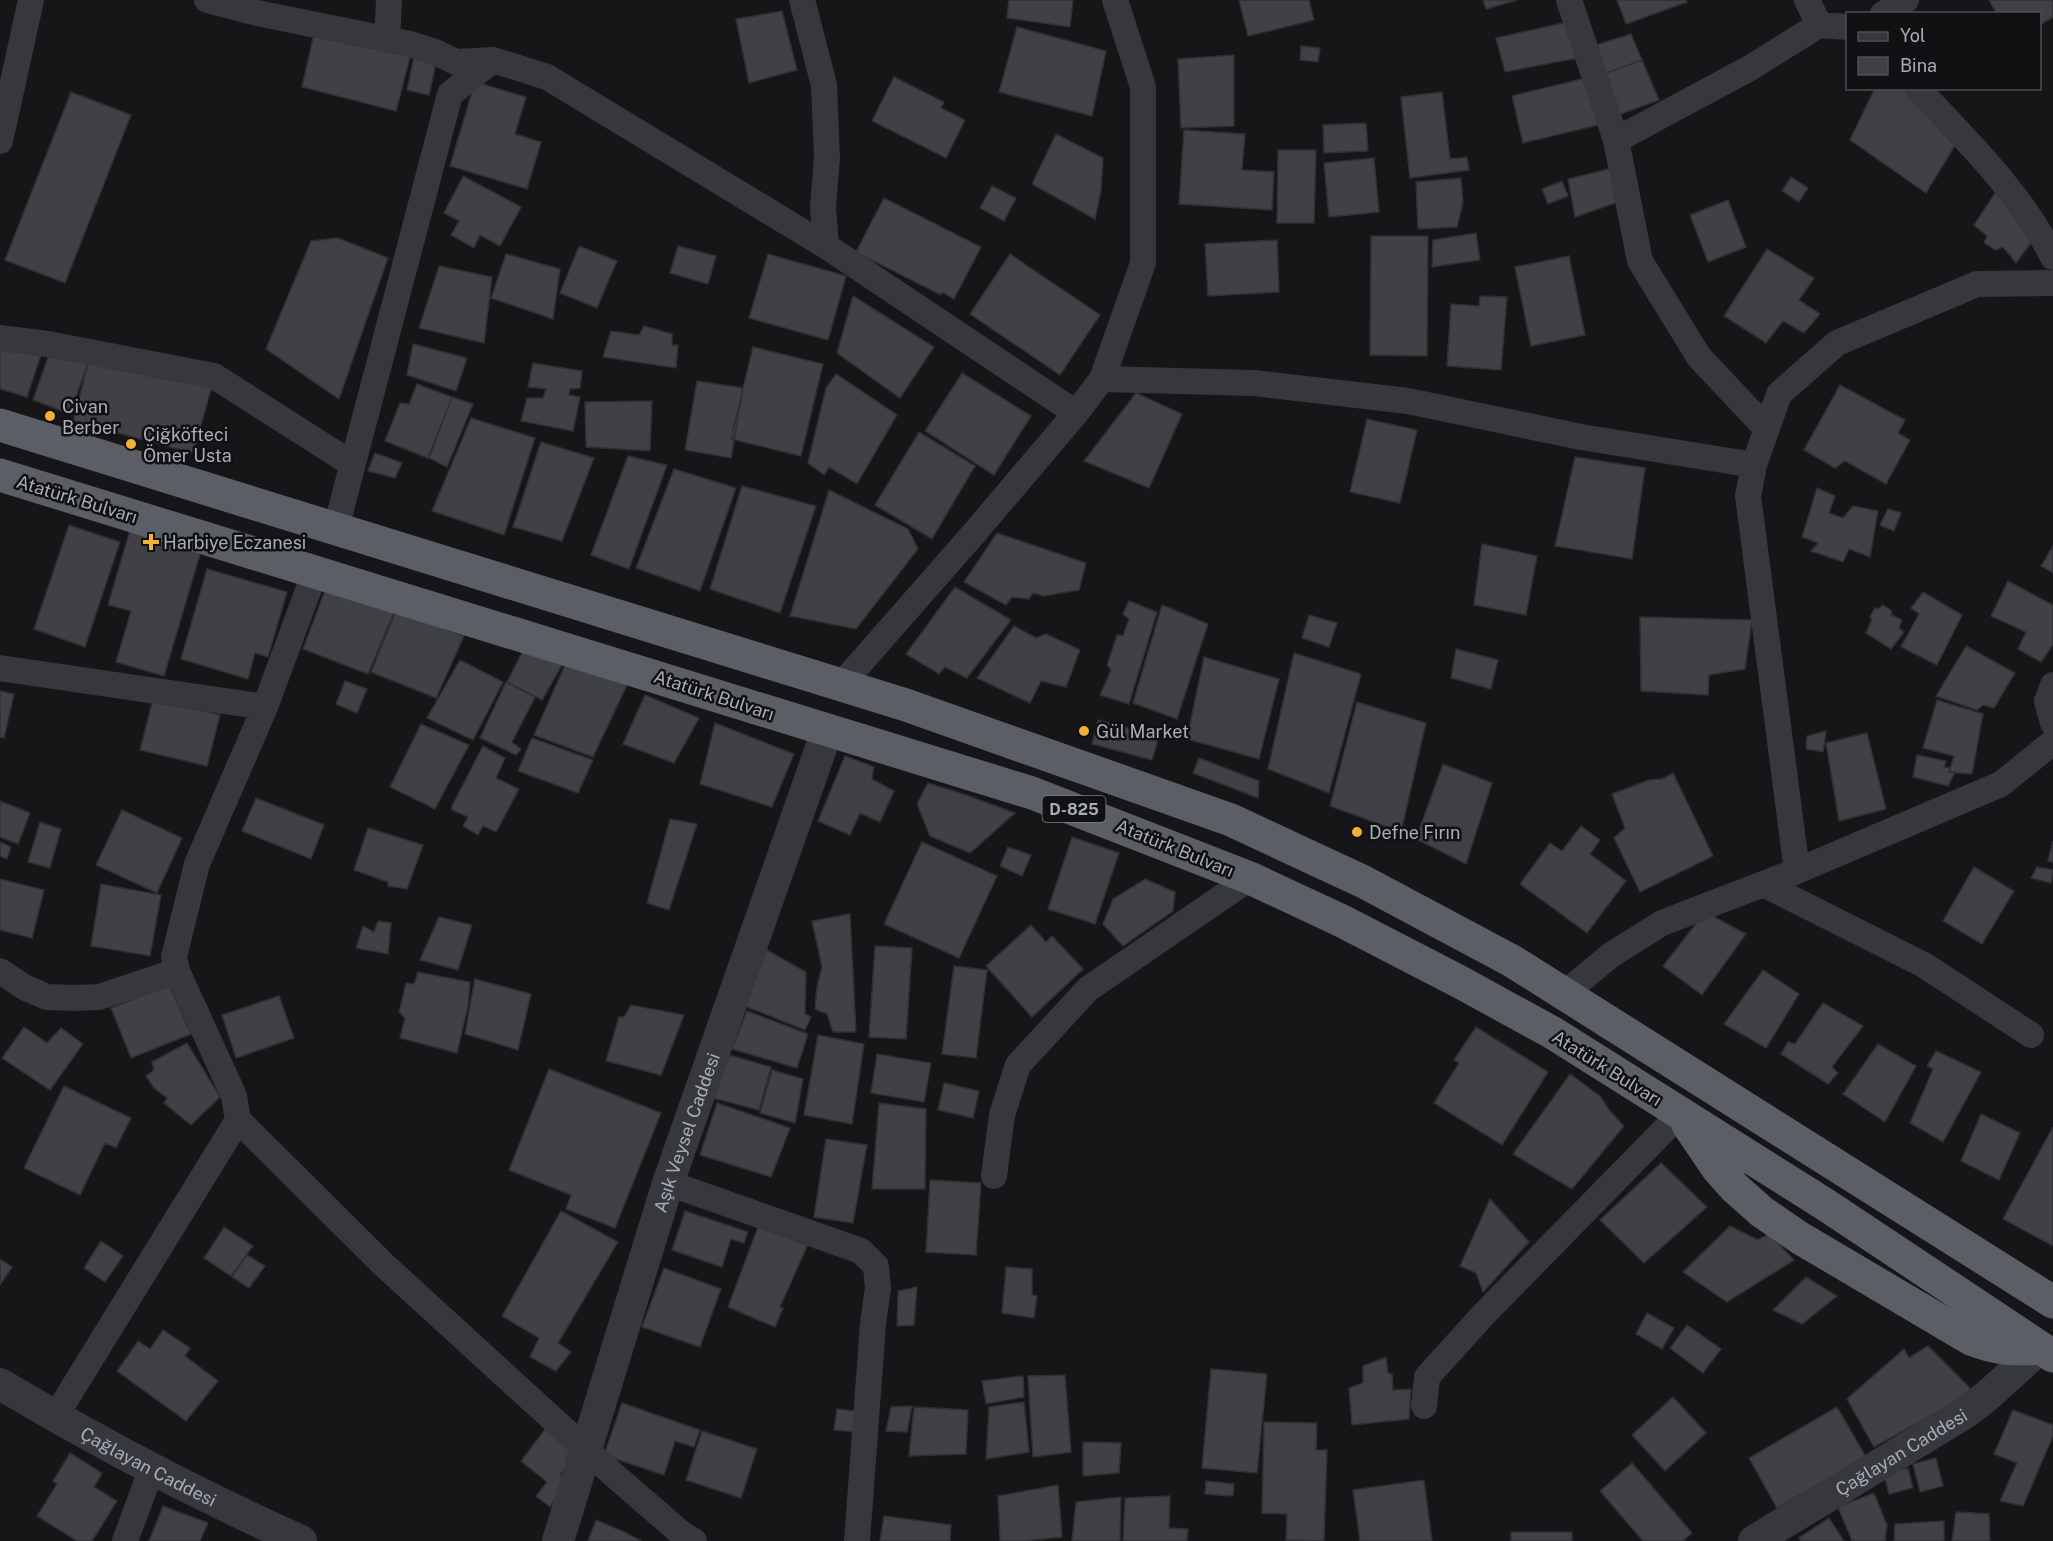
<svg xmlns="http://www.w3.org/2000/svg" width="2053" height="1541" font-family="'Public Sans',sans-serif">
	<rect width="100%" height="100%" fill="#161618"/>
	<!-- building -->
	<path fill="#404145" stroke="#303034" stroke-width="1.5" d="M1009 0H1073L1070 27 1007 18Z
		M1239 0H1309L1314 20 1248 36Z
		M1483 0H1517L1486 9Z
		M1617 0H1686L1687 2 1626 24Z
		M1989 0H2053V17L2040 25V14H1997Z
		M782 11 797 70 749 83 736 19Z
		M1568 22 1578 58 1505 72 1496 38Z
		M1017 27 1106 51 1092 116 999 92Z
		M315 29 412 50 396 111 302 87Z
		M1631 34 1642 60 1604 74 1593 46Z
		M1301 46 1320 48 1318 62 1300 60Z
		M1234 55V126L1181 128 1178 59Z
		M414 56 437 59 429 95 407 90Z
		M1642 60 1659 100 1618 115 1604 74Z
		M894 77 944 102 941 108 965 120 946 158 872 121Z
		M1586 78 1598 125 1523 143 1512 96Z
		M475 82 526 97 515 134 541 142 527 189 450 166Z
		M1875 88H1912L1959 139 1926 193 1850 140Z
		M71 92 131 115 65 283 5 260Z
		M1442 92 1450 159 1467 157 1469 170 1410 178 1401 97Z
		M1366 123 1368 151 1324 153 1323 125Z
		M1184 130 1245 134 1242 170 1274 172 1272 210 1179 204Z
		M1056 134 1103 158 1101 191 1095 219 1032 184Z
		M1278 150H1316L1314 223H1277Z
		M1374 158 1379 212 1329 217 1324 163Z
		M1609 169 1621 201 1575 217 1568 179Z
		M463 176 521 207 500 246 480 235 474 248 451 235 459 221 444 213Z
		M1791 177 1808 188 1799 202 1782 191Z
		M1461 178 1463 203 1457 227 1418 229 1416 182Z
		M1562 181 1568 196 1548 204 1542 189Z
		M2001 184 2037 235 2016 263 2003 247 1996 250 1984 243 1987 236 1974 225Z
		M992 186 1016 198 1004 221 980 208Z
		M884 198 981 247 954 299 942 292 941 295 856 252Z
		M1728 200 1746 247 1708 262 1690 215Z
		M1476 233 1480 260 1432 267 1433 240Z
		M1371 236H1428L1427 356 1370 355Z
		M338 238 388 258 339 399 266 349 311 241Z
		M1277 240 1279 292 1208 296 1205 244Z
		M579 246 617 261 597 308 560 293Z
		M678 246 716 256 708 284 670 273Z
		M1767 249 1814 278 1799 300 1820 314 1804 333 1783 321 1766 343 1724 316Z
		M506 254 560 269 553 319 491 298Z
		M768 254 846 276 828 340 749 318Z
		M1010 254 1100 315 1060 375 970 314Z
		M1569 256 1585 335 1531 346 1515 267Z
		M439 266 492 277 484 343 419 328Z
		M853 296 934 347 900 398 837 353Z
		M1480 296 1507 297 1501 370 1447 366 1451 304 1479 306Z
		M644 326 672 334V345H678L676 368 603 357 611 331 639 335Z
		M413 344 467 358 456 391 407 375Z
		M753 347 823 364 801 456 731 439Z
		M51 349 88 363 70 414 33 400Z
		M0 350 41 355 27 397 0 389Z
		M91 353 212 386 193 453 73 421Z
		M533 363 582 371 580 388 570 389 569 395 580 397 573 431 521 421 527 398H543L546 389 528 387Z
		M962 373 1031 416 994 475 925 431Z
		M836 374 897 415 857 484 829 467 824 475 808 463 826 388Z
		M697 381 743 388 731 458 685 450Z
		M417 384 452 397 428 458 385 441 400 403 409 404Z
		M1840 385 1905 420 1898 433 1910 440 1886 484 1845 461 1835 468 1804 450Z
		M1136 393 1182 414 1149 488 1084 461Z
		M452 397 473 404 447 467 429 458Z
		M652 401 650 451 586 447 585 402Z
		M471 418 535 438 504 535 432 511Z
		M1367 419 1417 430 1400 503 1350 492Z
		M919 432 975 466 932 539 875 505Z
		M541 442 594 458 562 541 513 527Z
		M375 453 402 463 395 478 368 471Z
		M628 456 667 465 629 569 591 555Z
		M1575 457 1645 468 1632 559 1555 546Z
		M674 469 736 488 700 591 636 568Z
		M742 486 816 506 780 613 710 589Z
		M1817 488 1835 496 1829 513 1843 518 1853 506 1878 511 1870 557 1849 549 1843 562 1811 551 1818 543 1802 537Z
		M829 490 908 529 918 549 856 629 790 616Z
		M1888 509 1901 513 1894 531 1880 525Z
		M69 525 120 542 85 647 34 629Z
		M130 530 201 551 164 676 116 662 131 611 108 605Z
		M997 533 1086 563 1079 590 1044 596 1033 593 1029 599 1012 597 1006 605 964 582Z
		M1482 544 1537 556 1526 615 1474 605Z
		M2053 546V573L2041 566Z
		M207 569 287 592 268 657 255 653 248 679 181 659Z
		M2008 581 2053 605V645L2041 662 2018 649 2026 632 1991 616Z
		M327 585 395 610 368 674 303 649Z
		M955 587 1011 620 967 678 945 667 939 674 906 654Z
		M1923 592 1962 615 1937 665 1901 647 1919 614 1911 608Z
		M1129 601 1157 612 1129 704 1100 695 1111 670 1107 665 1117 635 1123 636 1129 619 1123 614Z
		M1162 605 1208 624 1177 719 1133 703Z
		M1883 605 1892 611 1891 615 1902 620 1899 628 1904 632 1891 649 1866 633 1872 619 1870 617 1875 608 1878 609Z
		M396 611 464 636 436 698 371 672Z
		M1309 615 1337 623 1329 647 1302 638Z
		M1640 617 1752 620 1745 669 1709 675 1708 695 1641 691Z
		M1014 626 1036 638 1046 634 1080 650 1066 687 1041 681 1030 703 977 678Z
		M526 645 562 665 542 700 507 682Z
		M1966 646 2015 673 1994 708 1983 705 1977 710 1936 696Z
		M1456 649 1498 660 1491 689 1451 678Z
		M1294 653 1361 674 1329 793 1268 769Z
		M1204 657 1279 679 1259 759 1187 739Z
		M460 660 503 682 473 740 427 718Z
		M565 665 628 683 593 757 534 735Z
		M345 681 367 689 357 713 336 704Z
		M506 682 535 697 512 742 521 749 516 755 480 738Z
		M0 691 14 694 4 738 0 737Z
		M645 695 699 718 674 763 623 744Z
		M153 699 220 715 207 766 140 750Z
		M1937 700 1983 714 1972 774 1949 772 1954 756 1923 748Z
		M1357 702 1426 723 1401 832 1330 806Z
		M1098 720 1159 736 1152 760 1092 744Z
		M715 723 794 754 772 807 700 784Z
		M421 724 469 745 435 809 390 787Z
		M1826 731 1823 752 1806 749 1807 736Z
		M1867 733 1886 809 1839 821 1826 743Z
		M532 738 593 760 578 793 518 771Z
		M483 746 505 758 496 778 519 789 496 832 483 826 478 835 463 826 468 817 452 810V806Z
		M1917 755 1946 761 1944 767 1950 768 1949 772H1955L1948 786 1913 777Z
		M845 756 874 767 872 779 894 791 880 822 860 813 850 835 818 821Z
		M1199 758 1259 781 1258 798 1193 773Z
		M1443 764 1492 783 1466 864 1416 839Z
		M1673 773 1713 856 1640 892 1614 838 1625 828 1612 794 1649 780 1662 779Z
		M928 783 966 795 1015 813 970 853 930 836 917 804Z
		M256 798 324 825 311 859 242 831Z
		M0 801 30 813 18 844 0 837Z
		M122 810 182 838 157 893 96 865Z
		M670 819 697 824 669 910 647 903Z
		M40 822 61 829 50 868 28 862Z
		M1581 826 1600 840 1590 854 1626 881 1587 933 1520 884 1550 843 1562 851Z
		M368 828 423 845 407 889 388 886V882L354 870Z
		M1072 837 1119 853 1095 924 1048 909Z
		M2053 841V862L2048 861Z
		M0 842 11 847 7 859 0 856Z
		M922 842 997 876 959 958 884 924Z
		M1008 847 1031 855 1022 876 1000 866Z
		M1974 867 2014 891 1982 944 1943 921Z
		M2037 867 2053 870 2051 883 2031 878Z
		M0 879 44 890 32 938 0 930Z
		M1145 879 1175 892 1173 911 1123 946 1103 924 1113 899Z
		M101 884 161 895 150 956 91 946Z
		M1705 912 1746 934 1702 995 1663 966Z
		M850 914 856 1032H833L827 1014 815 1009 817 987 822 967 812 921Z
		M439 917 472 925 458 970 420 960Z
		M378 921 391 923 388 954 356 948 363 926 374 932Z
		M1031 925 1046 942 1052 936 1083 969 1032 1017 986 966Z
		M875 946 912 948 906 1039 869 1037Z
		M763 948 806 972 805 1014 811 1017 805 1030 745 1006Z
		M954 966 987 970 976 1058 942 1054Z
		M1763 970 1799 994 1766 1048 1724 1024Z
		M418 972 470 982 468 1006 457 1053 400 1038 405 1018 399 1012 406 983 414 984Z
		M475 979 531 994 518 1050 465 1034Z
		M169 985 191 1034 131 1058 111 1008Z
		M279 996 294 1038 236 1058 222 1015Z
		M1823 1003 1863 1026 1832 1067 1838 1073 1828 1084 1781 1054 1788 1042 1795 1044Z
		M631 1005 684 1015 661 1075 606 1061 619 1017H624Z
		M747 1011 808 1034 797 1068 732 1049Z
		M24 1027 47 1043 61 1028 83 1044 50 1090 2 1058Z
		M1476 1027 1548 1072 1502 1145 1434 1103 1459 1063 1454 1060Z
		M818 1035 864 1044 852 1124 804 1115Z
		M187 1043 220 1097 191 1125 164 1103 167 1098 154 1088 146 1076 154 1070 152 1062Z
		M1878 1044 1916 1066 1885 1122 1843 1094Z
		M1936 1051 1981 1072 1943 1142 1910 1123 1933 1069 1927 1066Z
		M877 1054 931 1063 924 1102 871 1093Z
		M729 1055 771 1067 759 1110 713 1098Z
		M549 1069 661 1113 615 1228 566 1209 571 1195 509 1170Z
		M772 1070 803 1079 795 1123 760 1113Z
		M1570 1074 1600 1096 1610 1111 1624 1126 1572 1189 1513 1154Z
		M944 1083 979 1091 973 1118 938 1110Z
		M64 1086 131 1118 116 1148 105 1143 80 1195 24 1168Z
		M717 1103 790 1128 771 1177 700 1155Z
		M879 1103 926 1109 925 1189H872Z
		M1981 1114 2020 1133 1999 1180 1961 1161Z
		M2053 1127V1246L2003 1219Z
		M826 1139 867 1145 853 1223 814 1217Z
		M1661 1163 1707 1207 1644 1263 1600 1220Z
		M930 1180 981 1183 976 1255 926 1252Z
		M1490 1199 1529 1242 1483 1292 1476 1273 1460 1266Z
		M561 1211 618 1242 558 1343 571 1352 556 1371 530 1357 539 1338 502 1316Z
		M685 1211 748 1232 744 1243 731 1239 722 1267 672 1250Z
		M1730 1226 1758 1240 1769 1234 1794 1260 1727 1302 1683 1272Z
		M224 1227 253 1246 231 1276 204 1258Z
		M758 1227 809 1242 780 1307 783 1308 775 1327 728 1307Z
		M101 1241 123 1256 105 1282 84 1268Z
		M247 1255 265 1266 249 1288 232 1277Z
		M0 1259 12 1267 0 1285Z
		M1006 1267 1032 1269V1295L1037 1296 1034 1318 1002 1313Z
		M664 1268 721 1289 700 1347 642 1327Z
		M1806 1277 1837 1296 1802 1324 1773 1310Z
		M917 1287 914 1325 897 1326 898 1291Z
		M1647 1313 1674 1328 1662 1349 1636 1334Z
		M1687 1325 1721 1349 1703 1373 1670 1348Z
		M163 1330 190 1348 185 1356 218 1381 186 1421 117 1371 138 1341 150 1349Z
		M1928 1346 1974 1392 1874 1447 1847 1399 1904 1349 1909 1358Z
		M1386 1357 1388 1373 1392 1374 1393 1390 1411 1389 1409 1419 1352 1425 1349 1388 1363 1383V1366Z
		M1211 1369 1267 1374 1257 1473 1202 1468Z
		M1065 1375 1071 1452 1033 1457 1028 1376Z
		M1023 1376 1024 1397 986 1404 982 1381Z
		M1673 1397 1706 1433 1665 1471 1632 1435Z
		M1024 1402 1029 1452 986 1459 989 1407Z
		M622 1403 700 1430 694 1447 675 1441 664 1475 604 1455Z
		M912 1406 907 1432 886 1431 891 1407Z
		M914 1407 968 1410 966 1454 909 1456Z
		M1837 1407 1866 1457 1777 1508 1749 1458Z
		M837 1409 862 1412 860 1432 834 1430Z
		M2013 1410 2053 1425V1436L2023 1506 2000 1501 2017 1463 1994 1454Z
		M1264 1422 1317 1423 1316 1450H1327L1324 1541 1286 1540 1287 1514 1262 1513Z
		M546 1428 577 1453 560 1475 567 1481 550 1507 536 1496 547 1482 521 1461Z
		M702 1431 757 1449 741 1498 686 1480Z
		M1083 1442 1121 1443 1119 1473 1083 1476Z
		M70 1453 102 1473 94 1487 117 1501 92 1541H77L37 1516 57 1484 53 1481Z
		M1936 1458 1943 1486 1920 1492 1913 1464Z
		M1632 1463 1692 1533 1683 1541H1643L1600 1491Z
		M1908 1468 1913 1488 1889 1494 1884 1474Z
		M1424 1480 1432 1541H1360L1353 1490Z
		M1206 1481 1234 1484 1233 1496 1205 1494Z
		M1058 1485 1062 1537 1025 1541H1000L998 1496Z
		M1874 1493 1887 1525 1885 1541H1852L1838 1507Z
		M1170 1496 1169 1528 1188 1529 1187 1541H1123L1125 1498Z
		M1121 1497 1120 1541H1072L1076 1502Z
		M163 1506 208 1523 200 1541H149Z
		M1956 1512 1989 1514 1990 1541H1952Z
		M884 1516 951 1525 950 1541H880Z
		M1829 1518 1844 1541H1801L1799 1538Z
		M596 1520 622 1531 642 1541H588Z
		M1944 1521V1541H1894L1895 1524Z
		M1511 1532H1572V1541H1511Z"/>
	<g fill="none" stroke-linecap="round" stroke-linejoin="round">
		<!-- minor -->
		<path stroke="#37383d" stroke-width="26" d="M207 0 257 13 410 44 435 52 456 62 493 60 547 77 826 246 1076 413
			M802 0 824 85 827 158 823 207 826 246
			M1569 0 1616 140 1640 261 1699 357 1766 428
			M1807 0 1819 25
			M1883 14 1906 0
			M387 40 389 0
			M1917 88C1967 141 2020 192 2053 257
			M1616 140 1750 68 1819 25 1848 27
			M0 141 31 0
			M0 338 48 344 214 376 352 464
			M1102 379 1254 383 1408 401 1581 437 1754 465
			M336 528 450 94 493 60
			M315 572 265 707 197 864 174 957 177 971 234 1096 238 1120 384 1265 615 1476 681 1533 694 1541
			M0 668 265 707
			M841 685 976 531 1076 413 1102 379 1143 263V87L1115 0
			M2053 685 2047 701 2053 723
			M1797 871 1748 496 1754 465 1779 394 1837 343 1977 284 2053 283
			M1763 884 1924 965 2031 1035
			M0 971 24 987 47 997 74 998 99 997 177 971
			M1565 993 1611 955 1662 923 1797 871 2001 784 2053 742
			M994 1176 1002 1115 1018 1065 1088 989 1250 878
			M668 1183 861 1251 876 1266 878 1288 873 1324 857 1541
			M1424 1406 1427 1377 1484 1314 1680 1114
			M55 1417 238 1120
			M125 1541 152 1468"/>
		<!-- tertiary -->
		<g stroke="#37383d" stroke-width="32">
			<path id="s1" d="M0 1384C97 1442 198 1495 301 1541"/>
			<path id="s2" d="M558 1541 668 1183 827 731"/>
			<path id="s3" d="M1754 1541 1965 1413 1987 1396 2040 1348"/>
		</g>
		<!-- trunk -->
		<path stroke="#5b5e65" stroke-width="33" d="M0 425 906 705 1231 820 1364 882 1512 961 2053 1302
			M0 475 1032 793 1250 878 1342 921 1460 982 1553 1033 1826 1205 2053 1356
			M1688 1125 1718 1169 1735 1188 1762 1212 1800 1238 1971 1339C1997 1349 2012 1350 2040 1348"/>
	</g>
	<!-- markers -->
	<g fill="#f2b134" stroke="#111113" stroke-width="2">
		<circle cx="50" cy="416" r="6"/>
		<circle cx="131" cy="444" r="6"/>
		<path d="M148 533h6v6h6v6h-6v6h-6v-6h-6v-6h6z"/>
		<circle cx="1084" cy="731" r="6"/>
		<circle cx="1357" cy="832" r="6"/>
	</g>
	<g text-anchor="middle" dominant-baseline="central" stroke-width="5" stroke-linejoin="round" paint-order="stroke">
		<!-- shield labels -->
		<rect fill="#111113" stroke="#7b7e86" stroke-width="1.5" x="1042.5" y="796" width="63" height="26" rx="4.5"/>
		<g font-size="16" font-weight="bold" fill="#a8adb8">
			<text x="1074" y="809">D-825</text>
		</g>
		<!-- poi labels -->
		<g font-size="18" fill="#a8adb8" stroke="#111113" text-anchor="start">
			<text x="62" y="406">Civan<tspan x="62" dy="21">Berber</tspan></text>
			<text x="143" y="434">Çiğköfteci<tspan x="143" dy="21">Ömer Usta</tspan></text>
			<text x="163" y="542">Harbiye Eczanesi</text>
			<text x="1096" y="731">Gül Market</text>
			<text x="1369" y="832">Defne Fırın</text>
		</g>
		<!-- street labels -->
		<g font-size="18" fill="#a8adb8" stroke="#111113">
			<text transform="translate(77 499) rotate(17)">Atatürk Bulvarı</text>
			<text transform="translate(714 695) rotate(18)">Atatürk Bulvarı</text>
			<text transform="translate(1175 848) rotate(22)">Atatürk Bulvarı</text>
			<text transform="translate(1607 1068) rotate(32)">Atatürk Bulvarı</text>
			<text stroke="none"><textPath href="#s2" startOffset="428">Aşık Veysel Caddesi</textPath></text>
			<text stroke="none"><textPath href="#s3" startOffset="172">Çağlayan Caddesi</textPath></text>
			<text stroke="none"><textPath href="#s1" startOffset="170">Çağlayan Caddesi</textPath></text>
		</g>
	</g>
	<!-- legend -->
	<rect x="1846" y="12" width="195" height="78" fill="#111113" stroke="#4d4f55" stroke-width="1.5"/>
	<rect x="1858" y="32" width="30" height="9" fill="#37383d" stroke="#4d4f55" stroke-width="1.5"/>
	<text x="1900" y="42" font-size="18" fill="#a8adb8">Yol</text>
	<rect x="1858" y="57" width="30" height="18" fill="#404145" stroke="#4d4f55" stroke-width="1.5"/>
	<text x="1900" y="72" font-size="18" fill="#a8adb8">Bina</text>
</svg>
